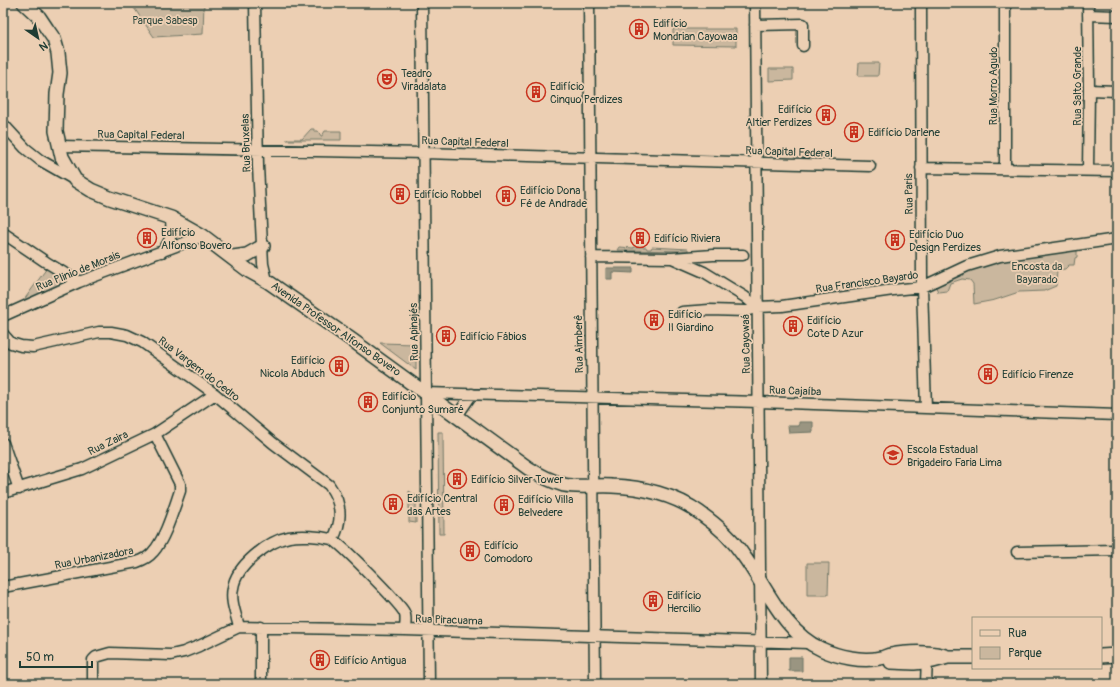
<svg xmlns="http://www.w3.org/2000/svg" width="1120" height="687" font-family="Pangolin,sans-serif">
	<rect width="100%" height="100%" fill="#eccfb3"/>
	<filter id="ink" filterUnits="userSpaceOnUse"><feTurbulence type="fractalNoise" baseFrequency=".025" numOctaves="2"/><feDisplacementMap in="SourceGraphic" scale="8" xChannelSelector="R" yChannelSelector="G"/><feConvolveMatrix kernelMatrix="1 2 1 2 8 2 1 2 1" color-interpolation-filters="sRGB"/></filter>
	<g filter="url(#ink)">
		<!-- green -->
		<path fill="#cab79e" stroke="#747a69" d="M126 3H204L203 34 154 37 132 5Z
			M673 29H736V46L673 45Z
			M859 63H879L878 76H858Z
			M769 69H793V80L769 81Z
			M311 129H314V131H318L321 136H322L325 131H341V140H287V139H302Z
			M619 247 634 248V247H646L647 249H651L652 247 688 249V251L617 250Z
			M1077 248V257L1075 258 1074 265H1069L1065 269 1057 270 1056 286 1044 291 1019 292 995 300 974 304 973 284 970 280 962 279 950 283 947 291 938 292 936 287C940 281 948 279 955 276 993 259 1035 255 1077 248Z
			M47 268 73 283 21 304Z
			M380 343 416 344V370Z
			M438 432H443L444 534H439Z
			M409 491 416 496V523L409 522Z
			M807 563H829L828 595H807Z"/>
		<!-- water -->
		<path fill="#9a9581" stroke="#697262" d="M606 268H633V273L612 272V279H606Z
			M799 422H813V432L789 433 788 426H799Z
			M789 657H802V671H789Z"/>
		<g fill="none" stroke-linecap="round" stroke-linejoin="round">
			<defs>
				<path id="minor" d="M255 3 258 166 263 264 267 281
					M422 3 429 684
					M589 3 595 684
					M755 3 761 684
					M921 3 922 287 926 408
					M1005 3V169
					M1088 15 1117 16
					M755 25 803 24V46
					M1089 90 1117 91
					M3 124 25 148 40 160 75 180
					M59 146 424 153 870 166
					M921 168 1117 171
					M1088 170 1089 90 1088 3
					M3 233 46 262 79 282
					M162 252C172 239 172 234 171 218
					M591 257 672 258 704 272 745 297 757 307
					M672 258 713 255H743
					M682 312 709 310 746 311 757 307 782 306 893 290 922 287 967 266 1000 256 1117 239
					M3 316 79 282 203 236
					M3 334 11 343 21 346 33 347 99 332H111L127 335 142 342 215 394 273 443 329 485C342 503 343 520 333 539
					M426 393 759 402 1117 415
					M457 416 472 394
					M3 443 19 489
					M3 493 82 469 155 434 215 394
					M1017 552 1117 550
					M3 587 137 562C143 560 149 557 153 552 165 539 174 508 180 491V484L155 434
					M239 627C236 614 230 601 233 588 236 566 268 541 289 537 301 535 319 536 331 539 339 541 399 603 404 612 407 617 405 625 405 630
					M93 684V660L96 657 110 653 171 655 184 652 199 646 239 627 405 630 808 643
					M261 684V627
					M926 684 927 656"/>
				<path id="major" d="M24 3 39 17 47 29 54 39 58 53 60 73 57 94 56 131 62 157 75 180 91 190 110 198 171 218 203 236 249 271 267 281 352 340 528 468C539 475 551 481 564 485 579 488 597 485 612 486 642 487 676 495 700 513 717 525 732 538 743 555 766 586 784 633 821 649 838 657 862 662 880 658 884 658 887 655 891 655 906 652 935 651 948 657
					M233 257 247 255 263 246
					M1101 656 1117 655
					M891 662 914 663 933 661 948 657H973"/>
			</defs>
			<!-- minor casing -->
			<use href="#minor" stroke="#1f3d34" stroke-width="13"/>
			<!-- major casing -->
			<use href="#major" stroke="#1f3d34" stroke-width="16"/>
			<!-- minor -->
			<use href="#minor" stroke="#eccfb3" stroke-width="10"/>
			<!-- major -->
			<use href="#major" stroke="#eccfb3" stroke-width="13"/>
		</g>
	</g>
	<!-- icons -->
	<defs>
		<symbol id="building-ring" viewBox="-11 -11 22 22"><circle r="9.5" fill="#eccfb3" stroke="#c8321e" stroke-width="1.5"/><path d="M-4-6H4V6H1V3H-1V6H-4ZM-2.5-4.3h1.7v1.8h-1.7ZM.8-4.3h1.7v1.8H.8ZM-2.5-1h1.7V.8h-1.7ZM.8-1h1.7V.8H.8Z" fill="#c8321e"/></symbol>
		<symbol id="theatre-ring" viewBox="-11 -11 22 22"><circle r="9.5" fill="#eccfb3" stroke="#c8321e" stroke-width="1.5"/><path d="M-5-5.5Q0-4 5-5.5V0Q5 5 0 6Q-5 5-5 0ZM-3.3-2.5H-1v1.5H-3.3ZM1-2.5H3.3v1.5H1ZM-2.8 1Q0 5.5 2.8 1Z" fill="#c8321e"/></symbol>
		<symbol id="school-ring" viewBox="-11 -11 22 22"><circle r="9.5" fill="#eccfb3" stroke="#c8321e" stroke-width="1.5"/><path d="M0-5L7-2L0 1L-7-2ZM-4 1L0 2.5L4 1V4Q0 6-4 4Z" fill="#c8321e"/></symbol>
	</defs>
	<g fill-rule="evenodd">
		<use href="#building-ring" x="628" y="18" width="22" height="22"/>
		<use href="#theatre-ring" x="376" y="68" width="22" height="22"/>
		<use href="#building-ring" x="525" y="81" width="22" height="22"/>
		<use href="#building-ring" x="815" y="104" width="22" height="22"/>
		<use href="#building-ring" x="843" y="121" width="22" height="22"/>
		<use href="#building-ring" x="389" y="183" width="22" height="22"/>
		<use href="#building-ring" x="495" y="185" width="22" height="22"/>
		<use href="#building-ring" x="136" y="227" width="22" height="22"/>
		<use href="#building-ring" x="629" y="227" width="22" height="22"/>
		<use href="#building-ring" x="884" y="229" width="22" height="22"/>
		<use href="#building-ring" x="643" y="309" width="22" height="22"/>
		<use href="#building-ring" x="782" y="315" width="22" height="22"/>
		<use href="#building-ring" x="435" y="325" width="22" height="22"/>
		<use href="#building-ring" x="328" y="355" width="22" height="22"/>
		<use href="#building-ring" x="977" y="363" width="22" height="22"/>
		<use href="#building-ring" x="357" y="391" width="22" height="22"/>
		<use href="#school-ring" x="882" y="444" width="22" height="22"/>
		<use href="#building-ring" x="446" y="468" width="22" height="22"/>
		<use href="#building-ring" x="382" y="493" width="22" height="22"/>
		<use href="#building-ring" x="493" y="494" width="22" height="22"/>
		<use href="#building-ring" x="459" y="540" width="22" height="22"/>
		<use href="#building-ring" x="642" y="590" width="22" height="22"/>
		<use href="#building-ring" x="309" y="649" width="22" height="22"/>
	</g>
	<g text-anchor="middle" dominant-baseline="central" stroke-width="3.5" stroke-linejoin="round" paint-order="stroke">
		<!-- park labels -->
		<g font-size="11" fill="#30493f" stroke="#eccfb3">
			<text x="165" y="20">Parque Sabesp</text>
			<text x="1037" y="266">Encosta da<tspan x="1037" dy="13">Bayarado</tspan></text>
		</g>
		<!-- poi labels -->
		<g font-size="11" fill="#1f3d34" stroke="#eccfb3" text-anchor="start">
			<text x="653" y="23">Edifício<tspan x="653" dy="13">Mondrian Cayowaa</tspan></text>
			<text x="401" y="73">Teadro<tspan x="401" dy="13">Viradalata</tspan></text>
			<text x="550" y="86">Edifício<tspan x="550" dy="13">Cinquo Perdizes</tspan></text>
			<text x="812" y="109" text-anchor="end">Edifício<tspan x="812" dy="13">Altier Perdizes</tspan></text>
			<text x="868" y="132">Edifício Darlene</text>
			<text x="520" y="190">Edifício Dona<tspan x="520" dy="13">Fé de Andrade</tspan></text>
			<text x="414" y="194">Edifício Robbel</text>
			<text x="161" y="232">Edifício<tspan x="161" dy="13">Alfonso Bovero</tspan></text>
			<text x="909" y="234">Edifício Duo<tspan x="909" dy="13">Design Perdizes</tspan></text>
			<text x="654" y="238">Edifício Riviera</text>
			<text x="668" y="314">Edifício<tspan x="668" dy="13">Il Giardino</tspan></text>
			<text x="807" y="320">Edifício<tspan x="807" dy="13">Cote D Azur</tspan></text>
			<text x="460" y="336">Edifício Fábios</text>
			<text x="325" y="360" text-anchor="end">Edifício<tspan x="325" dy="13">Nicola Abduch</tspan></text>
			<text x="1002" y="374">Edifício Firenze</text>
			<text x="382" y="396">Edifício<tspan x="382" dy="13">Conjunto Sumaré</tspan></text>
			<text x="907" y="449">Escola Estadual<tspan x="907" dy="13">Brigadeiro Faria Lima</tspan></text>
			<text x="471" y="479">Edifício Silver Tower</text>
			<text x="407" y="498">Edifício Central<tspan x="407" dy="13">das Artes</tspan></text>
			<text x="518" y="499">Edifício Villa<tspan x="518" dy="13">Belvedere</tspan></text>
			<text x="484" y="545">Edifício<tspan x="484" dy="13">Comodoro</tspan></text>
			<text x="667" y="595">Edifício<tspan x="667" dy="13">Hercilio</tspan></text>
			<text x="334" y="660">Edifício Antigua</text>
		</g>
		<!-- street labels -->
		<g font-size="11" fill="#1f3d34" stroke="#eccfb3">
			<text transform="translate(993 86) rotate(-90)">Rua Morro Agudo</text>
			<text transform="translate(1077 86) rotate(-90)">Rua Salto Grande</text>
			<text transform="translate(141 135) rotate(1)">Rua Capital Federal</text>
			<text transform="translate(465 142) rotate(2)">Rua Capital Federal</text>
			<text transform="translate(246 143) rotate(-92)">Rua Bruxelas</text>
			<text transform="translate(789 152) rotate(2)">Rua Capital Federal</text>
			<text transform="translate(909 194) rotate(-91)">Rua Paris</text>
			<text transform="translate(78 271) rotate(-22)">Rua Plinio de Morais</text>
			<text transform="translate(867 282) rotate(-8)">Rua Francisco Bayardo</text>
			<text transform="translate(336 329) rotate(35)">Avenida Professor Alfonso Bovero</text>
			<text transform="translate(414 332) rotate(-91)">Rua Apinajés</text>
			<text transform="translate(579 344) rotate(-91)">Rua Aimberê</text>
			<text transform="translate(746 344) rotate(-91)">Rua Cayowaá</text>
			<text transform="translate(199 369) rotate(37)">Rua Vargem do Cedro</text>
			<text transform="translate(795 391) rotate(2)">Rua Cajaíba</text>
			<text transform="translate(108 443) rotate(-26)">Rua Zaira</text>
			<text transform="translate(94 558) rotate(-11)">Rua Urbanizadora</text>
			<text transform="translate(449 620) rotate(2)">Rua Piracuama</text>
		</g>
	</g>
	<!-- margin -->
	<rect width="1120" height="687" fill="none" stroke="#eccfb3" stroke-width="16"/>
	<rect x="8" y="8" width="1104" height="671" fill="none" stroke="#1f3d34" stroke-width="1.5" filter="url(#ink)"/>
	<!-- legend -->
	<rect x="972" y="617" width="130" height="52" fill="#eccfb3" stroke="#9a9580"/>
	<rect x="980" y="630" width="20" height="6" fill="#eccfb3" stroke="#9a9580"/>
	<text x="1008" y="637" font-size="12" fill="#1f3d34">Rua</text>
	<rect x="980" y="647" width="20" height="12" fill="#cab79e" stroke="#9a9580"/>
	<text x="1008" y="657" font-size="12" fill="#1f3d34">Parque</text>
	<!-- north arrow -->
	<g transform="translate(38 38) rotate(146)" stroke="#eccfb3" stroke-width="3" paint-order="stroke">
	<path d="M0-3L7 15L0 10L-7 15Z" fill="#1f3d34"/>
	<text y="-6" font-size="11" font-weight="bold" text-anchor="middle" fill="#1f3d34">N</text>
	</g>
	<!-- scale -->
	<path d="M20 661v6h72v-6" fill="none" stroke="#1f3d34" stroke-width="2"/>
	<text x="26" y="661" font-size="12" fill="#1f3d34" stroke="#eccfb3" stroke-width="3" paint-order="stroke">50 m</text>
</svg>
